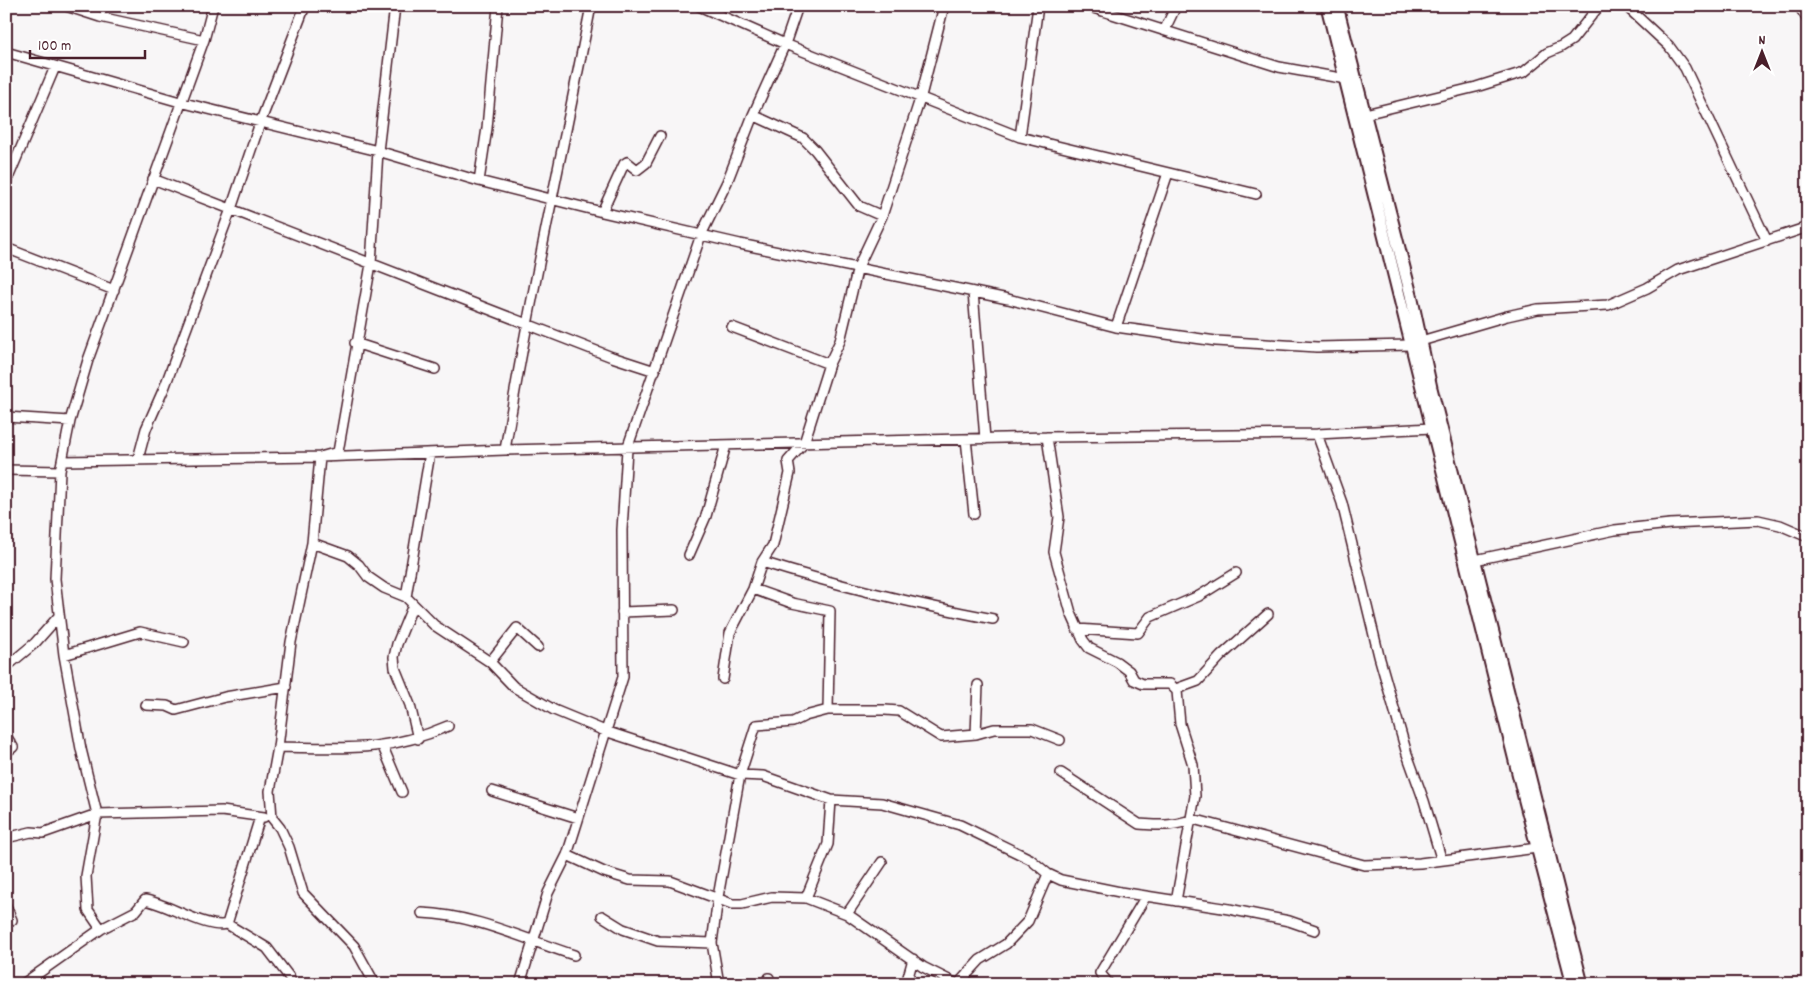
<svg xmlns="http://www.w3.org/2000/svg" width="1814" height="990" font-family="Dekko,sans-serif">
	<rect width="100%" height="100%" fill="#f8f6f7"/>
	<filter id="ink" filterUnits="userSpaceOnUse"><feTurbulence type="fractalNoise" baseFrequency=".02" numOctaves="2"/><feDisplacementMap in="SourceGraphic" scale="10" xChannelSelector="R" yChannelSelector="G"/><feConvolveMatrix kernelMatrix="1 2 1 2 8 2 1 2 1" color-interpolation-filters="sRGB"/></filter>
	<g filter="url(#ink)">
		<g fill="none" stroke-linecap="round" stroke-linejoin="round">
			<defs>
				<path id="street" d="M66 6 100 17 204 40
					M699 6 785 44 1020 137 1256 194
					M1087 6 1279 67 1346 79
					M1626 6 1669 46 1685 68 1767 241
					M1799 6 1808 20
					M1165 29 1176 6
					M6 52 180 102 378 151 479 181 602 212 740 244 1008 299 1116 327 1216 341 1317 347 1411 345
					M1365 114 1476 87 1524 72 1547 53 1561 47 1572 40 1599 6
					M753 115 803 138 815 150 859 206 882 216
					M1020 137 1038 6
					M153 179 612 357 655 371
					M479 181 487 128 498 6
					M6 183 55 67
					M602 212 624 164 627 162 637 170 646 163 660 136
					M6 248 114 290
					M973 292 985 439
					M732 327 829 364
					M1116 327 1168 173
					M1421 341 1507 316 1538 309 1608 305 1647 288 1678 270 1808 227
					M355 343 435 369
					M6 417 70 421
					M1317 434 1342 503 1379 656 1407 754 1424 801 1441 858
					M1047 437 1059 517 1054 552 1071 613 1083 640 1089 648 1117 662 1129 671 1134 680 1143 684H1170L1177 691 1180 724 1193 765 1195 796 1176 901
					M966 439 974 514
					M505 450C529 301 562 154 591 6
					M138 459 146 429 165 386 231 209 260 123 305 6
					M62 461 70 421 88 360 204 40 213 6
					M6 470 60 471 62 461 320 457 505 450 1047 437 1317 434 1432 428
					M60 471 55 579 64 655 81 749 97 814 86 876 88 910 101 929 136 911 145 900C168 904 208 930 227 924L260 817
					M312 543 348 556 359 565 368 577 384 588 406 597 434 625 490 662 514 687 554 710 605 731 740 775 763 776 831 800 882 803 960 825 1030 859 1048 874 1061 880 1120 892 1229 909 1289 921 1315 930
					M689 555 706 516 726 445
					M1475 560 1615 530 1670 524 1758 520 1780 525 1808 537
					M762 562C838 586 915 604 993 619
					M753 589 792 603 830 611 828 710
					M406 597 430 453
					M413 605 397 644 394 657 395 668 410 705 418 739
					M622 612 674 610
					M1077 629 1138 633 1150 617 1199 596 1236 573
					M64 655 140 632 184 642
					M490 662 517 628 538 647
					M6 667 35 643 59 616
					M723 679 730 633 753 589 762 562 773 545 790 473 788 461 804 443 829 364 840 341 858 267 882 216 921 96 944 6
					M1176 689 1198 681 1221 656 1268 614
					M146 705 167 706 176 710 225 697 286 687
					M976 734 978 685
					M6 736 13 747 6 752
					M278 747C344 748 386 753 448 726
					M383 747 402 792
					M1061 773 1139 824C1160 825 1172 827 1193 819L1364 865 1420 863 1537 848
					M492 791 578 818
					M6 838 31 832 43 833 97 814 222 811 264 817
					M567 855 604 872 630 880 670 881 732 904H742L772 897 806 898 847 914 923 967 957 984
					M806 898 828 844 831 800
					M6 906 12 920
					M422 913C475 915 524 939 574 955
					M847 914 882 862
					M602 916 623 929 658 941 712 943
					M227 924 267 948 290 978
					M769 978 770 984
					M23 984 101 929
					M375 984 354 946 303 893 289 847 280 828 272 818 270 791 278 747 291 642 312 543 320 457 338 452 371 264 378 151 395 6
					M520 984 548 893 567 855 623 677 622 530 627 449 701 235 727 182 753 115 785 44 798 6
					M719 984 712 943 718 897 740 775 756 725 793 722 805 716 828 710H885L899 711 941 737 976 734 994 729H1032L1060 740
					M906 984 913 959
					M958 984 980 960 1006 944 1028 921 1048 874
					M1109 984 1100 973 1146 896"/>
				<path id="secondary" d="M1327 6 1525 801 1573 984
					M1337 6 1411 295 1431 388 1582 984"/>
			</defs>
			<!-- street casing -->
			<use href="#street" stroke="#4a1f2b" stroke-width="12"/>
			<!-- secondary casing -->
			<use href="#secondary" stroke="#4a1f2b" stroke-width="15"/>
			<!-- street -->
			<use href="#street" stroke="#fff" stroke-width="9"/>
			<!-- secondary -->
			<use href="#secondary" stroke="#fff" stroke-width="11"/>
		</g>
	</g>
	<!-- margin -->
	<rect width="1814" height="990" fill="none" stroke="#fff" stroke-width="25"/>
	<rect x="12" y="12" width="1789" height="965" fill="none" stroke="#4a1f2b" stroke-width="2" filter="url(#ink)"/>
	<!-- north arrow -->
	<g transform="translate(1762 52)" stroke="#ffffff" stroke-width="4" paint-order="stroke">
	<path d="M0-4L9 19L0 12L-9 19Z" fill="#4a1f2b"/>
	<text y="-8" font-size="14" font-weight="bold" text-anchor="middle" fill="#4a1f2b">N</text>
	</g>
	<!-- scale -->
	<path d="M30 50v8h115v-8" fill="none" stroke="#4a1f2b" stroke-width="2.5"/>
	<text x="38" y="50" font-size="15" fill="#4a1f2b" stroke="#ffffff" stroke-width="4" paint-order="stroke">100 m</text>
</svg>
